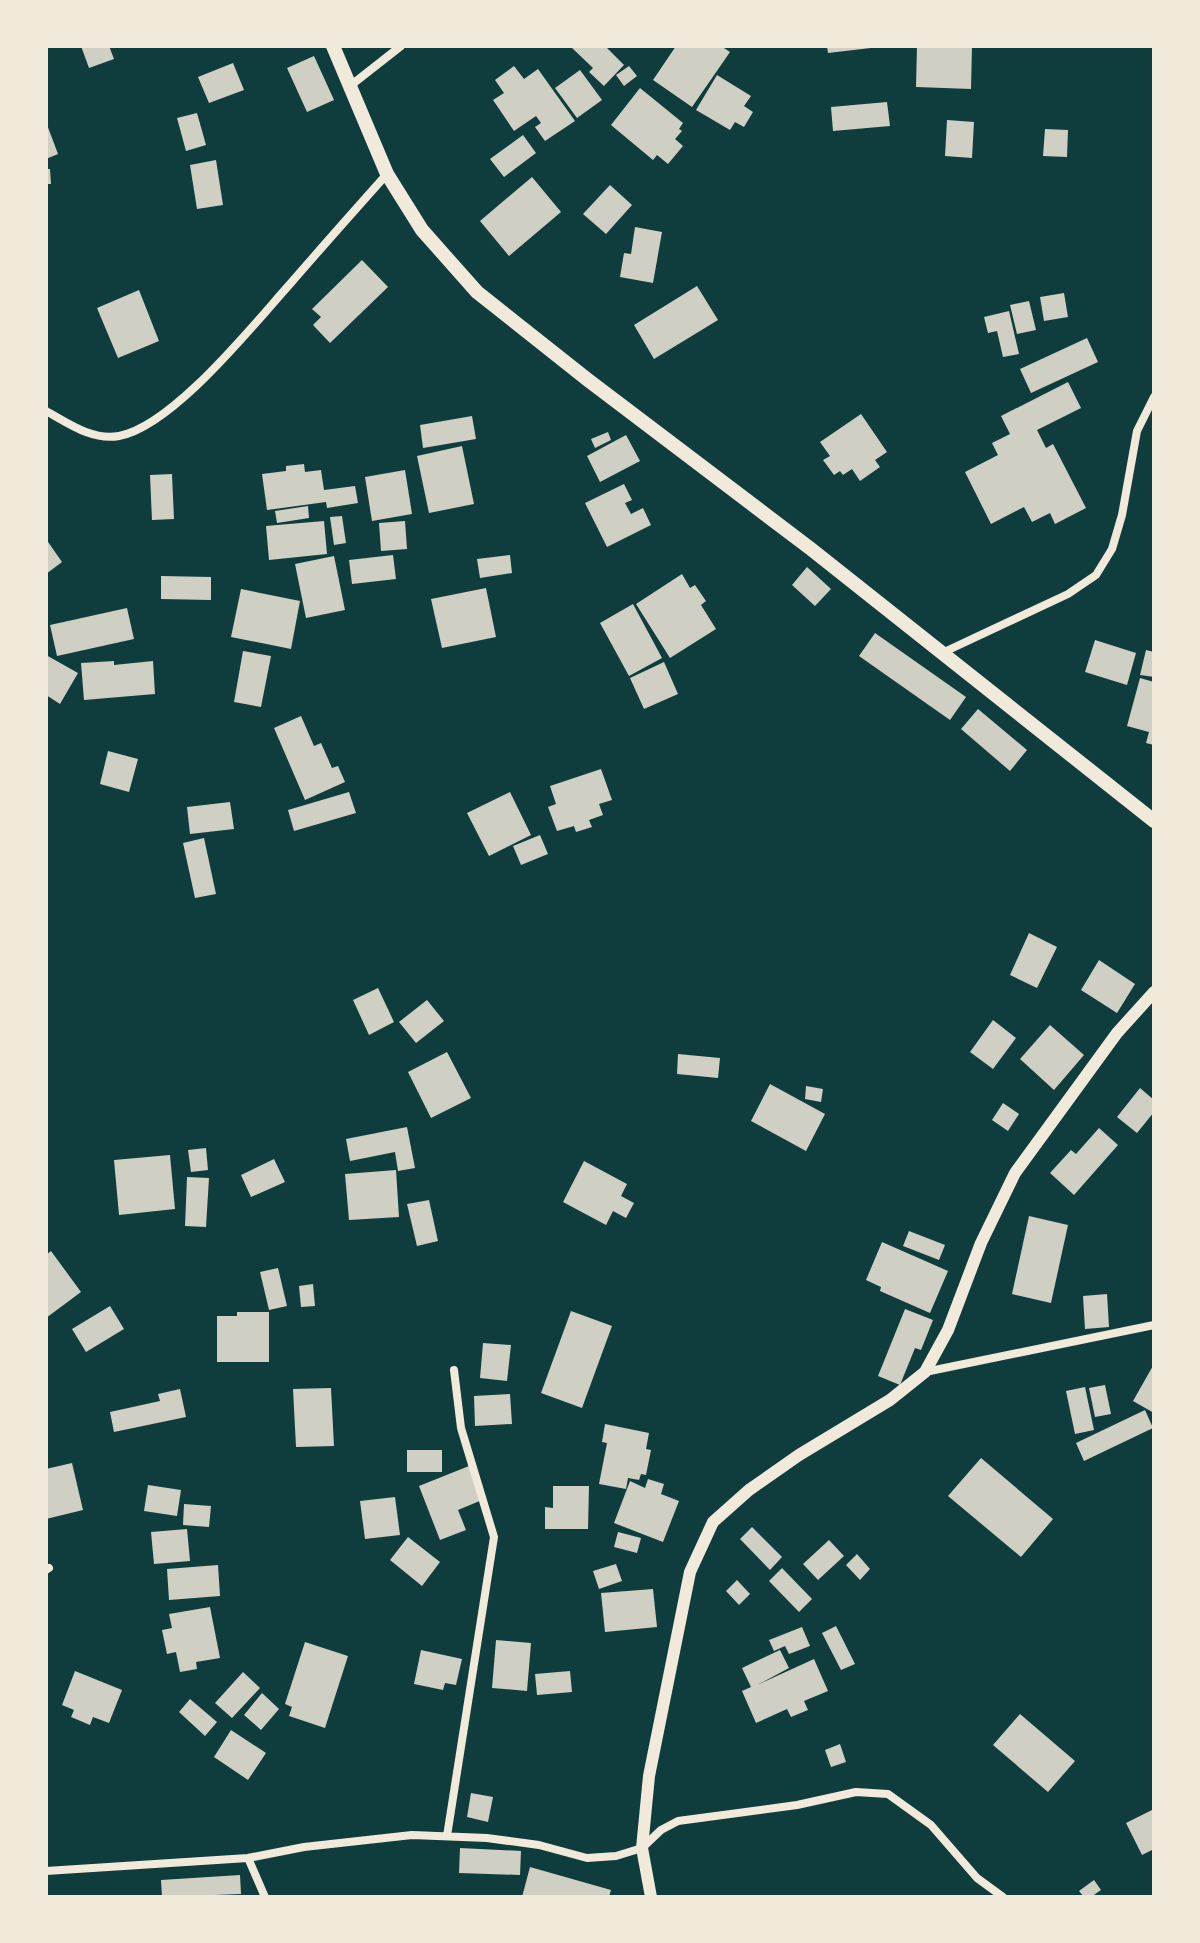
<svg xmlns="http://www.w3.org/2000/svg" width="1200" height="1943" font-family="'Noto Sans',sans-serif">
	<rect width="100%" height="100%" fill="#0f3d3e"/>
	<!-- building -->
	<path fill="#cfcfc3" d="M81 46H109L114 59 89 68Z
		M570 46H605L624 65 604 86 589 72 593 68Z
		M676 46H721L730 52 692 107 653 80Z
		M827 46H870L871 48 828 53Z
		M917 46H972L971 89 916 87Z
		M314 56 334 100 307 112 287 68Z
		M233 63 244 90 209 103 198 77Z
		M514 66 524 79 538 69 575 121 545 141 535 127 541 123 536 116 514 131 493 100 504 93 495 80Z
		M629 66 637 76 624 86 616 75Z
		M580 70 602 100 577 118 555 88Z
		M717 75 751 96 744 106 753 112 744 127 735 122 730 130 696 110Z
		M640 88 683 123 679 129 682 131 675 139 683 146 668 164 657 155 653 160 611 125Z
		M887 102 890 126 833 131 831 107Z
		M197 113 206 145 186 151 177 118Z
		M947 120 974 122 972 158 945 156Z
		M46 122 58 154 46 159Z
		M1045 129 1068 130 1067 157 1043 156Z
		M523 135 536 153 504 177 490 159Z
		M216 160 223 205 197 209 190 165Z
		M46 169H50L51 184H46Z
		M532 177 561 212 509 256 480 221Z
		M610 185 632 205 606 234 583 214Z
		M635 227 662 232 653 283 620 277 624 253 631 254Z
		M362 260 388 287 330 343 313 325 321 317 312 309Z
		M697 286 718 320 654 359 634 325Z
		M139 290 159 341 118 358 97 308Z
		M1064 293 1068 317 1044 321 1040 297Z
		M1029 301 1036 330 1017 334 1010 305Z
		M1009 311 1019 354 1003 357 997 331 988 333 984 317Z
		M1087 338 1098 362 1031 393 1020 369Z
		M1068 382 1081 408 1037 430 1046 448 1053 444 1086 508 1055 524 1050 513 1032 522 1024 507 991 524 965 472 998 455 992 443 1010 434 1001 416Z
		M861 414 887 452 875 460 880 467 860 481 852 469 843 475 840 471 834 475 823 460 830 456 820 442Z
		M472 416 476 439 423 448 420 425Z
		M608 432 611 440 595 448 591 439Z
		M626 435 640 461 600 482 587 456Z
		M462 446 474 504 429 513 417 456Z
		M304 464 305 472 321 470 324 490 355 486 358 503 327 508 326 502 267 510 262 474 286 471V466Z
		M405 470 412 514 372 521 365 477Z
		M172 474 174 519 152 520 150 475Z
		M624 484 632 500 625 503 631 514 643 508 651 525 607 547 585 503Z
		M308 506 309 518 277 523 275 511Z
		M342 516 346 543 334 545 330 517Z
		M324 521 327 554 269 560 266 526Z
		M405 521 407 549 381 551 379 523Z
		M46 539 62 562 46 574Z
		M393 555 396 579 352 584 349 560Z
		M510 555 512 573 480 578 477 559Z
		M334 556 345 610 306 618 295 564Z
		M807 567 831 589 815 606 792 585Z
		M682 574 690 588 695 585 706 601 701 605 716 629 670 658 636 604Z
		M161 576 211 577V600L161 599Z
		M486 588 496 637 442 648 431 599Z
		M241 589 300 601 291 649 231 637Z
		M633 604 662 658 629 676 600 623Z
		M127 608 134 639 57 656 50 625Z
		M875 633 966 697 950 720 859 656Z
		M1095 640 1136 653 1127 685 1085 672Z
		M1146 650 1154 652V677L1140 675Z
		M243 651 271 656 261 707 234 702Z
		M46 655 78 673 60 704 46 695Z
		M114 661V665L153 661 155 694 84 700 81 663Z
		M664 662 678 694 644 709 630 678Z
		M1140 678 1154 682V745L1146 743 1149 732 1127 726Z
		M978 709 1027 750 1010 771 961 729Z
		M301 716 314 746 321 743 332 768 338 766 345 782 305 800 274 728Z
		M108 751 138 759 129 792 100 784Z
		M601 769 612 800 599 804 603 815 589 820 592 827 576 832 574 826 557 831 548 807 556 804 550 786Z
		M349 792 356 813 294 831 288 810Z
		M510 792 531 835 489 856 467 813Z
		M230 802 234 829 190 834 187 807Z
		M540 835 548 854 521 865 513 846Z
		M204 838 216 894 195 898 183 843Z
		M1029 933 1057 947 1037 988 1010 975Z
		M1099 960 1135 984 1117 1013 1081 990Z
		M378 988 394 1022 369 1035 353 1000Z
		M427 1000 444 1021 416 1043 399 1022Z
		M993 1020 1016 1038 993 1069 970 1052Z
		M1050 1025 1084 1055 1054 1090 1020 1059Z
		M447 1052 471 1098 431 1118 408 1072Z
		M678 1054 720 1058 718 1078 677 1074Z
		M770 1084 825 1114 806 1151 751 1121Z
		M806 1086 823 1089 821 1102 805 1099Z
		M1140 1088 1154 1100V1112L1137 1133 1117 1117Z
		M1003 1103 1019 1114 1008 1131 992 1120Z
		M407 1127 415 1168 398 1171 395 1152 350 1161 346 1139Z
		M1099 1128 1118 1145 1074 1195 1050 1173 1071 1150 1076 1154Z
		M206 1148 208 1170 191 1172 188 1150Z
		M170 1155 175 1209 119 1215 114 1160Z
		M274 1159 285 1182 251 1197 241 1175Z
		M584 1161 627 1184 621 1196 634 1203 626 1218 613 1211 606 1225 563 1202Z
		M396 1170 399 1217 349 1220 345 1174Z
		M187 1177 209 1178 206 1227 185 1226Z
		M429 1200 438 1241 417 1246 407 1204Z
		M1029 1216 1068 1225 1051 1303 1012 1294Z
		M909 1231 945 1245 939 1260 903 1246Z
		M882 1242 948 1271 930 1313 880 1291 881 1287 866 1280Z
		M51 1251 81 1292 46 1318V1255Z
		M278 1268 287 1306 269 1310 260 1272Z
		M313 1284 315 1306 301 1307 299 1286Z
		M1107 1294 1109 1327 1085 1329 1083 1296Z
		M110 1306 124 1329 86 1352 72 1329Z
		M905 1309 933 1320 921 1350 915 1348 900 1385 878 1376Z
		M571 1311 612 1326 582 1408 541 1393Z
		M237 1312H269V1362H217V1316H237Z
		M483 1343 511 1345 507 1381 480 1378Z
		M1154 1364V1413L1133 1401Z
		M1105 1385 1111 1414 1095 1417 1089 1388Z
		M1085 1387 1094 1430 1075 1434 1066 1391Z
		M331 1388 334 1446 296 1447 293 1389Z
		M180 1389 186 1417 114 1432 110 1412 160 1401 158 1394Z
		M510 1394 512 1424 475 1426 474 1396Z
		M1145 1410 1153 1428 1084 1461 1076 1443Z
		M605 1424 649 1433 646 1449 651 1450 646 1475 641 1474 639 1480 628 1478 626 1489 599 1484 607 1443 602 1442Z
		M407 1450H442V1472H407Z
		M981 1458 1053 1519 1021 1557 948 1496Z
		M72 1463 83 1510 46 1519V1469Z
		M469 1466 482 1500 458 1510 466 1530 440 1540 419 1486Z
		M648 1479 664 1484 661 1494 679 1501 663 1542 614 1523 630 1481 645 1488Z
		M148 1485 181 1490 177 1516 144 1511Z
		M553 1486H589L588 1529H545V1507L553 1508Z
		M395 1497 400 1535 365 1539 360 1501Z
		M184 1504 211 1506 209 1527 183 1525Z
		M752 1527 782 1557 770 1570 740 1539Z
		M187 1529 190 1561 154 1564 151 1532Z
		M618 1532 641 1538 637 1553 614 1547Z
		M408 1537 440 1562 422 1586 390 1560Z
		M829 1540 844 1556 818 1580 803 1564Z
		M857 1554 870 1569 860 1580 846 1565Z
		M616 1564 622 1581 599 1589 593 1571Z
		M218 1565 220 1596 169 1600 167 1569Z
		M782 1568 812 1599 799 1612 769 1581Z
		M737 1580 750 1594 739 1605 726 1591Z
		M653 1589 657 1627 605 1632 601 1593Z
		M210 1607 220 1658 196 1662 197 1669 180 1672 176 1652 167 1654 162 1630 172 1628 169 1614Z
		M836 1626 855 1664 841 1670 822 1633Z
		M802 1627 810 1646 789 1654 785 1646 774 1651 769 1640Z
		M496 1640 531 1643 527 1691 492 1688Z
		M305 1642 348 1656 325 1728 289 1716 292 1707 285 1704Z
		M421 1650 462 1659 456 1685 445 1683 443 1690 414 1684Z
		M780 1650 789 1668 759 1684 814 1659 828 1691 804 1701 808 1710 791 1717 787 1709 756 1723 742 1691 751 1687 742 1668Z
		M75 1671 122 1690 109 1723 93 1717 90 1725 71 1717 74 1710 62 1705Z
		M570 1671 572 1692 537 1695 535 1674Z
		M243 1672 260 1688 232 1718 215 1703Z
		M262 1693 279 1709 261 1730 244 1715Z
		M190 1699 217 1722 205 1736 179 1712Z
		M1020 1714 1075 1761 1048 1792 993 1745Z
		M231 1730 266 1753 248 1780 214 1757Z
		M840 1744 846 1762 831 1767 825 1750Z
		M471 1793 493 1797 488 1822 467 1817Z
		M1154 1809V1849L1142 1855 1126 1823Z
		M460 1848 521 1851 520 1875 459 1873Z
		M530 1867 611 1890 609 1897H522Z
		M240 1875 241 1894 162 1897 161 1880Z
		M1094 1880 1101 1890 1091 1897H1084L1079 1891Z"/>
	<g fill="none" stroke-linecap="round" stroke-linejoin="round">
		<!-- minor -->
		<path stroke="#f1e9da" stroke-width="8" d="M350 86 401 46
			M46 411C68 423 92 441 119 436 173 426 253 325 290 284 322 247 354 211 387 174
			M942 653 1068 594 1096 575 1112 549 1122 515 1137 431 1154 397
			M925 1372 1154 1325
			M46 1570 49 1568
			M447 1836 494 1537 461 1428 454 1370
			M248 1858 265 1897
			M46 1871 248 1858 304 1847 412 1835 487 1838 539 1845 587 1858 616 1856 642 1848 661 1830 678 1821 797 1805 856 1792 888 1794 931 1825 977 1878 1003 1897"/>
		<!-- tertiary -->
		<path stroke="#f1e9da" stroke-width="12" d="M651 1897 642 1848 649 1776 690 1572 713 1522 749 1490 799 1455 890 1400 925 1372 948 1330 981 1243 1015 1173 1117 1033 1154 992"/>
		<!-- secondary -->
		<path stroke="#f1e9da" stroke-width="14" d="M333 46 387 174 422 230 477 292 588 380 811 549 1154 821"/>
	</g>
	<!-- border -->
	<rect width="1200" height="1943" fill="none" stroke="#f1e9da" stroke-width="96"/>
</svg>
